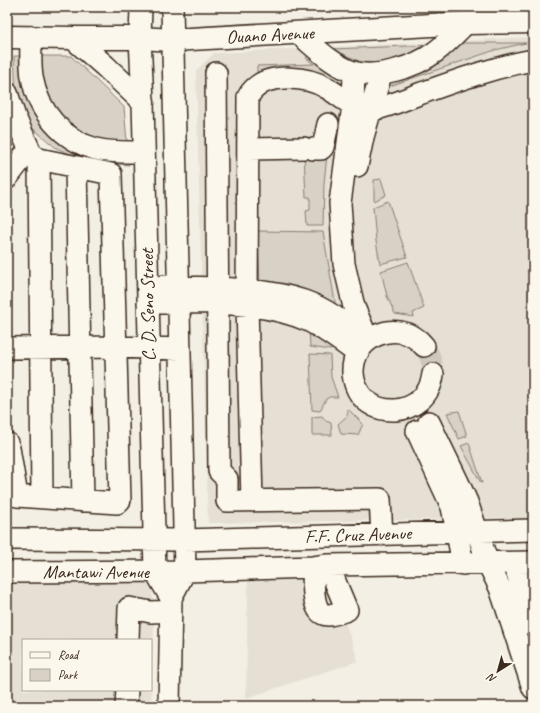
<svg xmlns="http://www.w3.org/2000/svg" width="540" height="713" font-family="Caveat,sans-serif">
	<rect width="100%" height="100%" fill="#f3efe4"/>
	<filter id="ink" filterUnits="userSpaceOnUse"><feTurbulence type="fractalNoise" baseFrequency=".025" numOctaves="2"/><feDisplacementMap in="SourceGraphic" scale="8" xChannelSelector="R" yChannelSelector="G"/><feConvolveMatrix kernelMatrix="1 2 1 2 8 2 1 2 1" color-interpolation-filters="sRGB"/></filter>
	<g filter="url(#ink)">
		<!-- built -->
		<path fill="#e5dfd4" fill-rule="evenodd" d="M533 37V518L208 523 196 71 214 53Z
			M144 579 152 586 154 623 151 706H7V580ZM23 640H151V690H23Z
			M331 579 358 661 246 698 248 580Z"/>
		<!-- green -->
		<path fill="#d8d1c6" stroke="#8a7e72" d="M458 43H526L495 50 387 87 388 78Z
			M433 45 409 58 378 63 361 62 332 49Z
			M311 52 349 79 343 88 323 74 309 71 257 75V66L314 64 306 58Z
			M14 56H71L124 107 129 165 90 162 56 148 30 126 16 96Z
			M304 155H327L324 183 323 226H307L306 211 310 210V197H306Z
			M381 179 386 195 374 201V180Z
			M388 201 407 257 380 264 376 241 373 207Z
			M258 231 323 232 336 308 260 285Z
			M408 262 424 308 413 313 414 317 395 314 387 296 381 271Z
			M309 327 333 340 331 350 310 347Z
			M310 354 330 355 331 377 338 397H330L326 399 320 411 312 410Z
			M348 409 363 424 358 435 341 434 338 424 347 416Z
			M459 411 467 436 459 439 447 413Z
			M322 416 326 421 331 423 332 435H312V417Z
			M469 443 482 483H481L461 446Z"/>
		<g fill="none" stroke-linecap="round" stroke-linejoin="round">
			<!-- minor-tunnel -->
			<path stroke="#cec8bc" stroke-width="21" stroke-dasharray="21 10" stroke-linecap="butt" d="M424 346C430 354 433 364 433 374"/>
			<defs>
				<path id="minor" d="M141 7 140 38 143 102 155 571 171 598
					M298 33C315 47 332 65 353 72 376 79 416 67 435 52 446 44 456 33 466 23
					M31 37C31 50 30 64 32 77 38 111 62 140 96 149 111 153 128 152 144 152
					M354 72 353 105 340 203 344 264 354 307 368 340
					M216 73 219 471 227 479V501L380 499 382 535
					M7 93 15 117 31 153 39 159 111 174 120 500 117 503 17 496 9 448 7 443
					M248 149 304 148
					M313 149H321L323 147 328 124
					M39 159 42 497
					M357 166 363 137 381 74
					M76 167 83 501
					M7 178 24 156
					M164 286C210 289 260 286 304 301 327 309 348 325 365 341
					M148 303C197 302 264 300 309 321 326 330 342 342 357 353
					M424 346C398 314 345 339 354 380 364 423 428 419 433 374
					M7 348 116 347 180 349
					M429 422 458 482 467 502 488 563 500 588 533 688
					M417 431 452 507 463 564
					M252 501 247 305 248 97C249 95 251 92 253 90 269 72 309 77 327 88 341 96 353 109 370 110 377 111 413 96 422 93 458 80 495 67 533 60
					M7 539 184 540 533 530
					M514 563 533 625
					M313 567C314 579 310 615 328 615 334 615 341 612 347 610L328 565
					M7 572 185 571 313 567 328 565 533 562
					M128 640 129 608 151 612 171 611
					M126 706 127 690
					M169 706 171 598 185 571 172 7"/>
				<path id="highway" d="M7 37 73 38H140L173 40 466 23 533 22
					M73 38 105 66 143 102"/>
			</defs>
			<!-- minor casing -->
			<use href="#minor" stroke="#3b2a1e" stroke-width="24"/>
			<!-- highway casing -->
			<use href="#highway" stroke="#3b2a1e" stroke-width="25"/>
			<!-- minor -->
			<use href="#minor" stroke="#fbf7ec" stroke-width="21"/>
			<!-- highway -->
			<use href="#highway" stroke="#fbf7ec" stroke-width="22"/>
		</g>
	</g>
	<g text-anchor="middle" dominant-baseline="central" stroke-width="4" stroke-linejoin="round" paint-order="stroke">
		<!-- street labels -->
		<g font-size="19" fill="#3b2a1e" stroke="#fbf7ec">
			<text transform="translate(270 35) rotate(-3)">Ouano Avenue</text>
			<text transform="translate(148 305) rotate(-91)">C. D. Seno Street</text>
			<text transform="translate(358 535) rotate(-2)">F.F. Cruz Avenue</text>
			<text x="96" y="572">Mantawi Avenue</text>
		</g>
	</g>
	<!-- margin -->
	<rect width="540" height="713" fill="none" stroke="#fbf7ec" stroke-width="24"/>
	<rect x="12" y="12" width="516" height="689" fill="none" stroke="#3b2a1e" stroke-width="1.5" filter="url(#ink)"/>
	<!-- legend -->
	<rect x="22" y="639" width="130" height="52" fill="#fbf7ec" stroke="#aea59a"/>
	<rect x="30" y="652" width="20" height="6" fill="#fbf7ec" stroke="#aea59a"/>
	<text x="58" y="659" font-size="12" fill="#3b2a1e">Road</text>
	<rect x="30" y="669" width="20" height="12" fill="#d8d1c6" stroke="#aea59a"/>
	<text x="58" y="679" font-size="12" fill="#3b2a1e">Park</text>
	<!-- north arrow -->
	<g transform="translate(498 671) rotate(217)" stroke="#fbf7ec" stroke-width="3" paint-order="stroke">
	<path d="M0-3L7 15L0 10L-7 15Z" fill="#3b2a1e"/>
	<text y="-6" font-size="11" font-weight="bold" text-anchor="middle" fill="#3b2a1e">N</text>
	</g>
</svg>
